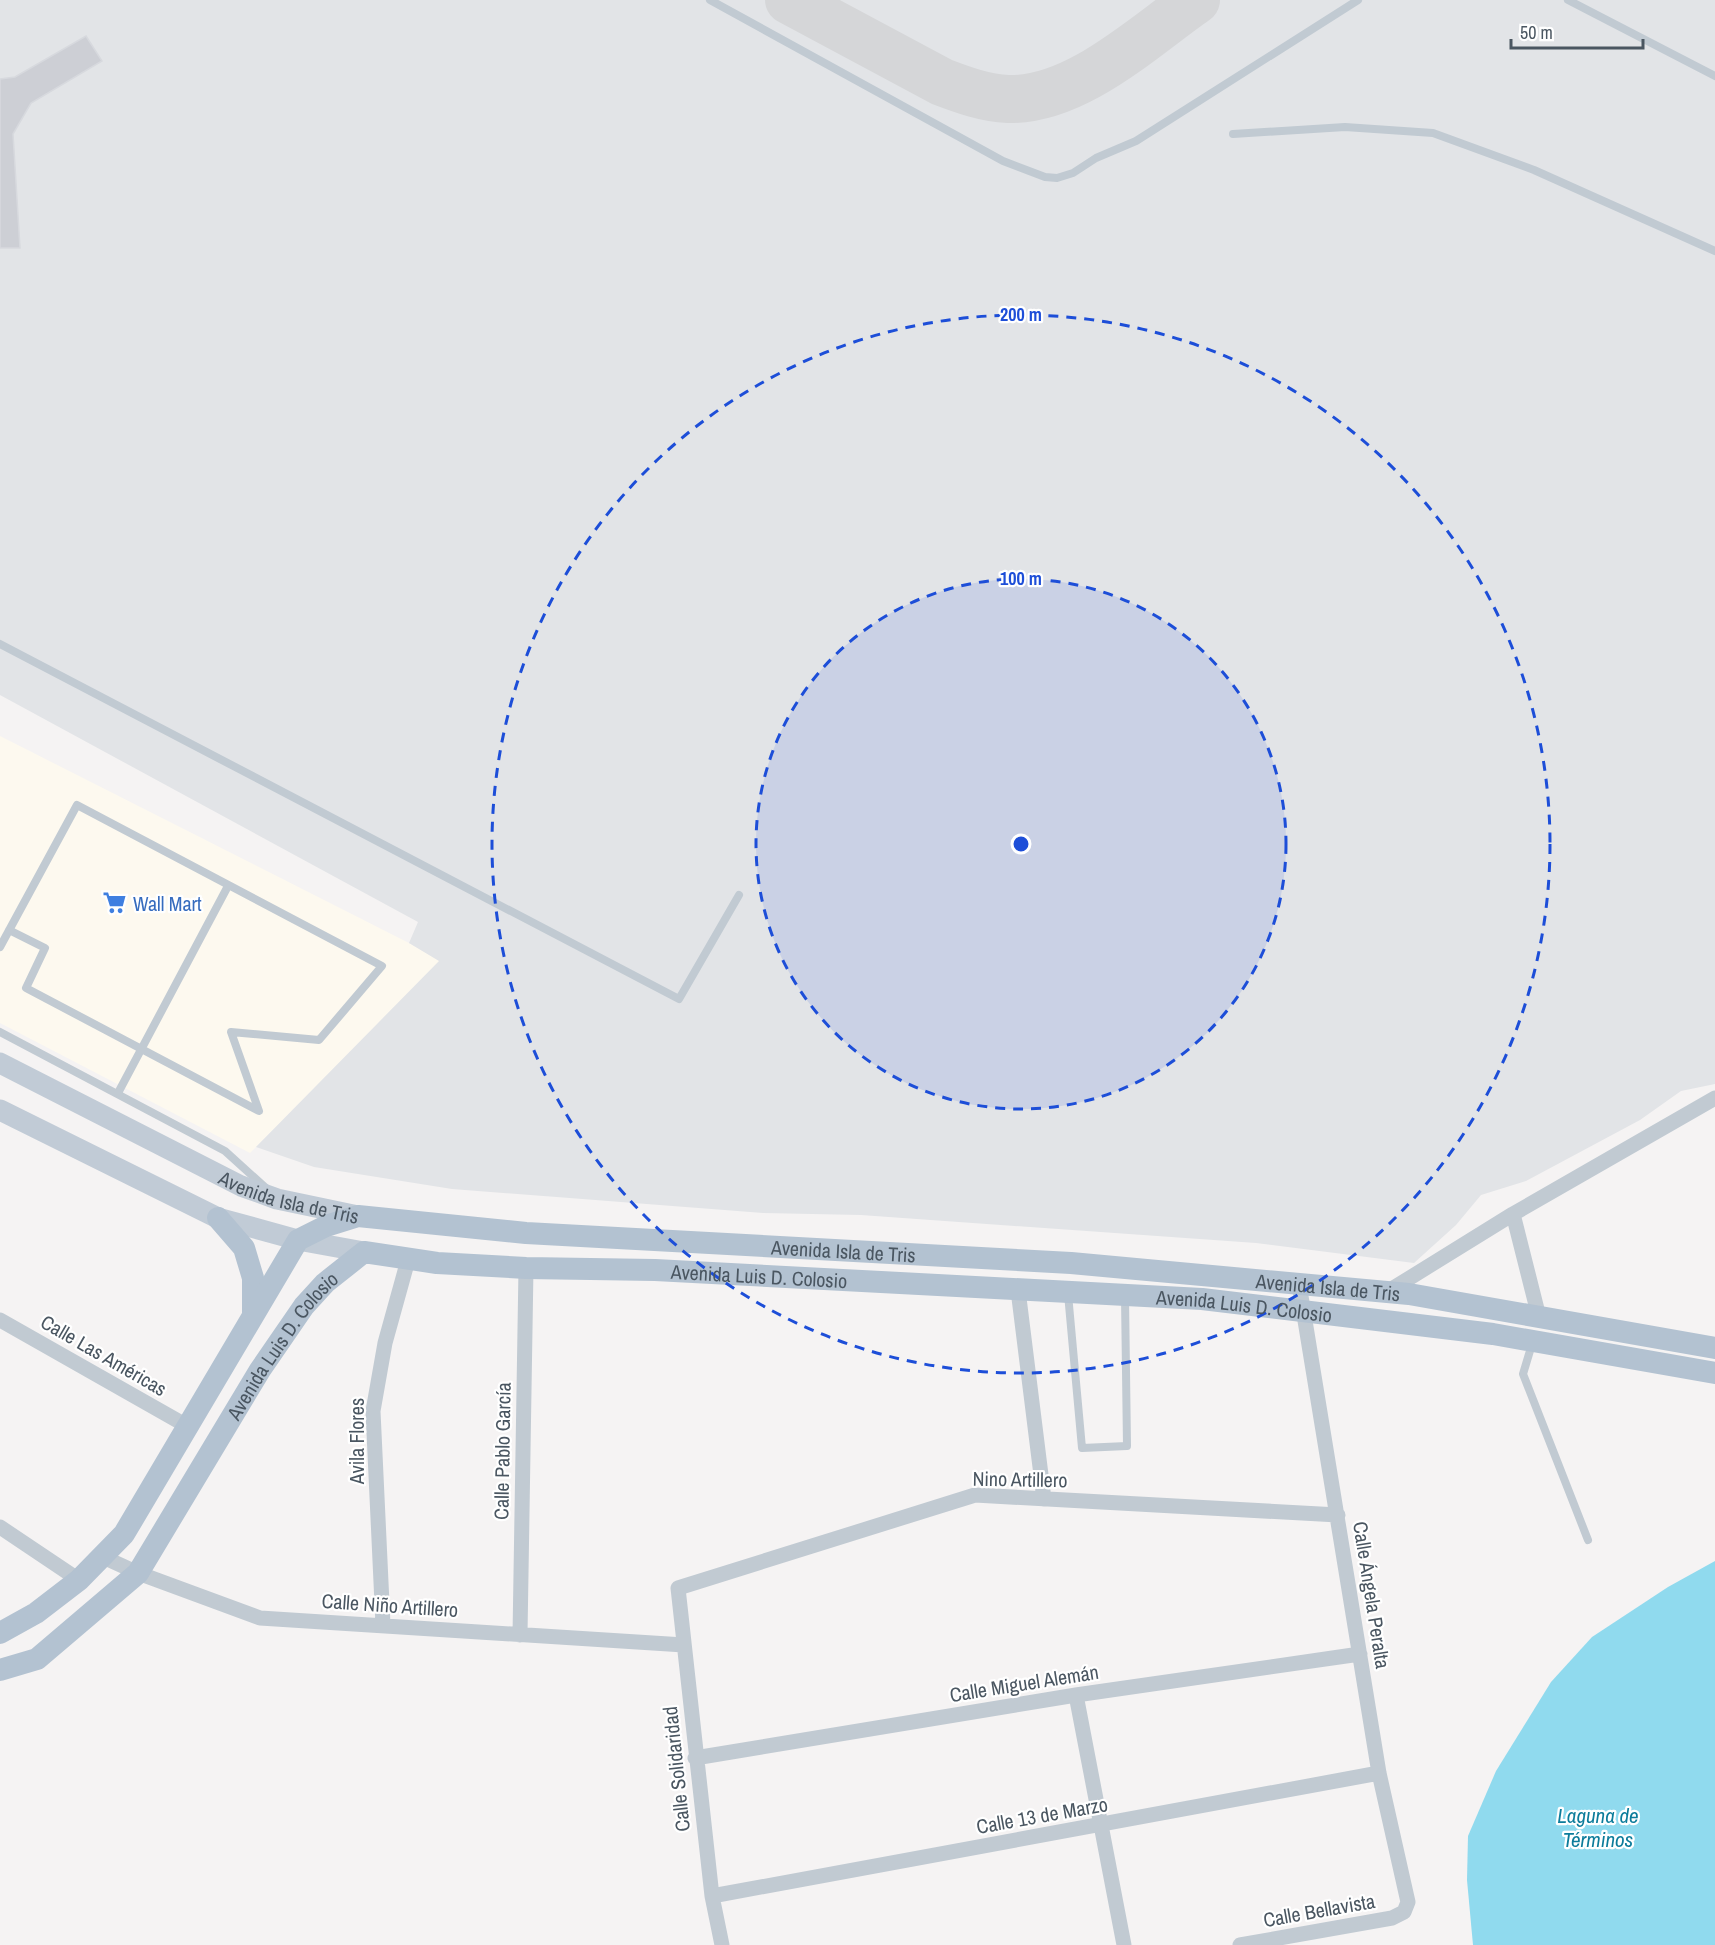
<svg xmlns="http://www.w3.org/2000/svg" width="1715" height="1945" font-family="'Archivo Narrow',sans-serif">
	<rect width="100%" height="100%" fill="#f5f3f3"/>
	<!-- commercial -->
	<path fill="#fdf9ef" d="M0 736 409 943 440 961 250 1153 0 1023Z"/>
	<!-- airport -->
	<path fill="#e2e4e7" d="M0 0H1715V1084L1681 1091 1640 1120 1526 1181 1481 1195 1456 1225 1414 1263 1256 1243 861 1215 763 1213 452 1189 314 1167 256 1147 439 961 409 943 418 922 0 695Z"/>
	<!-- water -->
	<path fill="#90daee" d="M1715 1561V1945H1473L1467 1880 1468 1836 1496 1771 1551 1682 1592 1637 1668 1587Z"/>
	<g fill="none" stroke-linecap="round" stroke-linejoin="round">
		<!-- taxiway -->
		<path stroke="#d5d6d8" stroke-width="48" d="M789 0 942 82C963 90 985 98 1008 99 1076 101 1143 37 1196 0"/>
	</g>
	<!-- building -->
	<path fill="#cdcfd5" stroke="#d7d9de" stroke-width="1.5" d="M86 36 102 61 31 103 13 134 20 248H0V79L15 77Z"/>
	<g fill="none" stroke-linecap="round" stroke-linejoin="round">
		<!-- lane -->
		<path stroke="#c1cad2" stroke-width="8" d="M710 0 1003 161 1045 177 1057 178 1073 173 1096 158 1136 141 1358 0
			M1568 0 1715 76
			M1233 134 1345 127 1433 133 1534 170 1715 251
			M0 644 679 999 739 895
			M0 947 77 805 382 966 319 1040 231 1032 259 1111 26 988 45 948 9 930
			M0 1032 225 1151 267 1189
			M118 1093 228 886
			M1068 1294 1082 1448 1127 1446 1125 1297
			M1532 1344 1523 1374 1588 1540"/>
		<!-- street -->
		<path stroke="#c1cad2" stroke-width="15" d="M1513 1214 1539 1317
			M1018 1290 1044 1499
			M1387 1292 1513 1214 1715 1098
			M0 1320 187 1426
			M0 1527 79 1580
			M103 1557 138 1573 260 1618 684 1645
			M383 1625 373 1411 385 1343 408 1260
			M520 1635 526 1268
			M1076 1695 1124 1945
			M695 1758 1076 1695 1360 1654
			M712 1896 1379 1773
			M722 1945 712 1896 678 1588 975 1495 1338 1515
			M1240 1945 1392 1918 1404 1912 1408 1902 1379 1773 1299 1284"/>
		<!-- secondary -->
		<g stroke="#c1cbd6" stroke-width="21">
			<path id="s1" d="M0 1063 241 1186 277 1199 358 1216"/>
			<path d="M0 1110 218 1218 298 1240 364 1252"/>
		</g>
		<!-- primary -->
		<g stroke="#b3c2d1" stroke-width="22">
			<path d="M218 1218 244 1248 253 1278V1313"/>
			<path id="s2" d="M0 1633 36 1613 79 1580 124 1534 298 1240 326 1226 358 1216 526 1233 1071 1263 1409 1294 1715 1348"/>
			<path id="s3" d="M0 1670 37 1659 138 1573 260 1370 304 1306 325 1283 364 1252 437 1263 526 1268 655 1270 1202 1299 1493 1334 1715 1373"/>
		</g>
	</g>
	<!-- distance rings -->
	<circle cx="1021" cy="844" r="265" fill="#1d4ed8" fill-opacity=".12"/>
	<g fill="none" stroke="#1d4ed8" stroke-width="3" stroke-dasharray="10 8">
		<circle cx="1021" cy="844" r="265"/>
		<circle cx="1021" cy="844" r="529"/>
	</g>
	<!-- icons -->
	<defs>
		<symbol id="supermarket-bare" viewBox="-9 -9 18 18"><path d="M-6-5.5h2.5l.6 2H6L4.5 2H-2.5L-4.4-4H-6ZM-1.5 3.2a1.3 1.3 0 1 0 .1 0ZM3 3.2a1.3 1.3 0 1 0 .1 0Z" fill="#3f7fe0" stroke="#fff" stroke-width="2.5" paint-order="stroke"/></symbol>
	</defs>
	<g fill-rule="evenodd">
		<use href="#supermarket-bare" x="98" y="886" width="33" height="33"/>
	</g>
	<g text-anchor="middle" dominant-baseline="central" stroke-width="4.5" stroke-linejoin="round" paint-order="stroke">
		<!-- shop labels -->
		<g font-size="20" fill="#366cbe" stroke="#fff" text-anchor="start">
			<text x="133" y="903">Wall Mart</text>
		</g>
		<!-- street labels -->
		<g font-size="20" fill="#4a5661" stroke="#fff">
			<text stroke="none"><textPath href="#s1" startOffset="320">Avenida Isla de Tris</textPath></text>
			<text stroke="none"><textPath href="#s2" startOffset="1053">Avenida Isla de Tris</textPath></text>
			<text stroke="none"><textPath href="#s3" startOffset="963">Avenida Luis D. Colosio</textPath></text>
			<text stroke="none"><textPath href="#s2" startOffset="1539">Avenida Isla de Tris</textPath></text>
			<text stroke="none"><textPath href="#s3" startOffset="1449">Avenida Luis D. Colosio</textPath></text>
			<text stroke="none"><textPath href="#s3" startOffset="441">Avenida Luis D. Colosio</textPath></text>
			<text transform="translate(104 1355) rotate(30)">Calle Las Américas</text>
			<text transform="translate(356 1441) rotate(-90)">Avila Flores</text>
			<text transform="translate(502 1451) rotate(-89)">Calle Pablo García</text>
			<text transform="translate(1020 1479) rotate(1)">Nino Artillero</text>
			<text transform="translate(1372 1595) rotate(81)">Calle Ángela Peralta</text>
			<text transform="translate(390 1605) rotate(4)">Calle Niño Artillero</text>
			<text transform="translate(1024 1683) rotate(-9)">Calle Miguel Alemán</text>
			<text transform="translate(676 1769) rotate(-96)">Calle Solidaridad</text>
			<text transform="translate(1042 1815) rotate(-10)">Calle 13 de Marzo</text>
			<text transform="translate(1319 1910) rotate(-10)">Calle Bellavista</text>
		</g>
		<!-- water labels -->
		<g font-size="21" font-style="italic" fill="#0c7c9b" stroke="#fff">
			<text x="1598" y="1815">Laguna de<tspan x="1598" dy="24">Términos</tspan></text>
		</g>
	</g>
	<circle cx="1021" cy="844" r="9" fill="#1d4ed8" stroke="#fff" stroke-width="3"/>
	<g font-size="18" text-anchor="middle" font-weight="bold" fill="#1d4ed8" stroke="#fff" stroke-width="4.5" stroke-linejoin="round" paint-order="stroke">
		<text x="1021" y="321">200 m</text>
		<text x="1021" y="585">100 m</text>
	</g>
	<!-- scale -->
	<path d="M1511 39v9h132v-9" fill="none" stroke="#4a5661" stroke-width="3"/>
	<text x="1520" y="39" font-size="18" fill="#4a5661" stroke="#ffffff" stroke-width="4.5" paint-order="stroke">50 m</text>
</svg>
